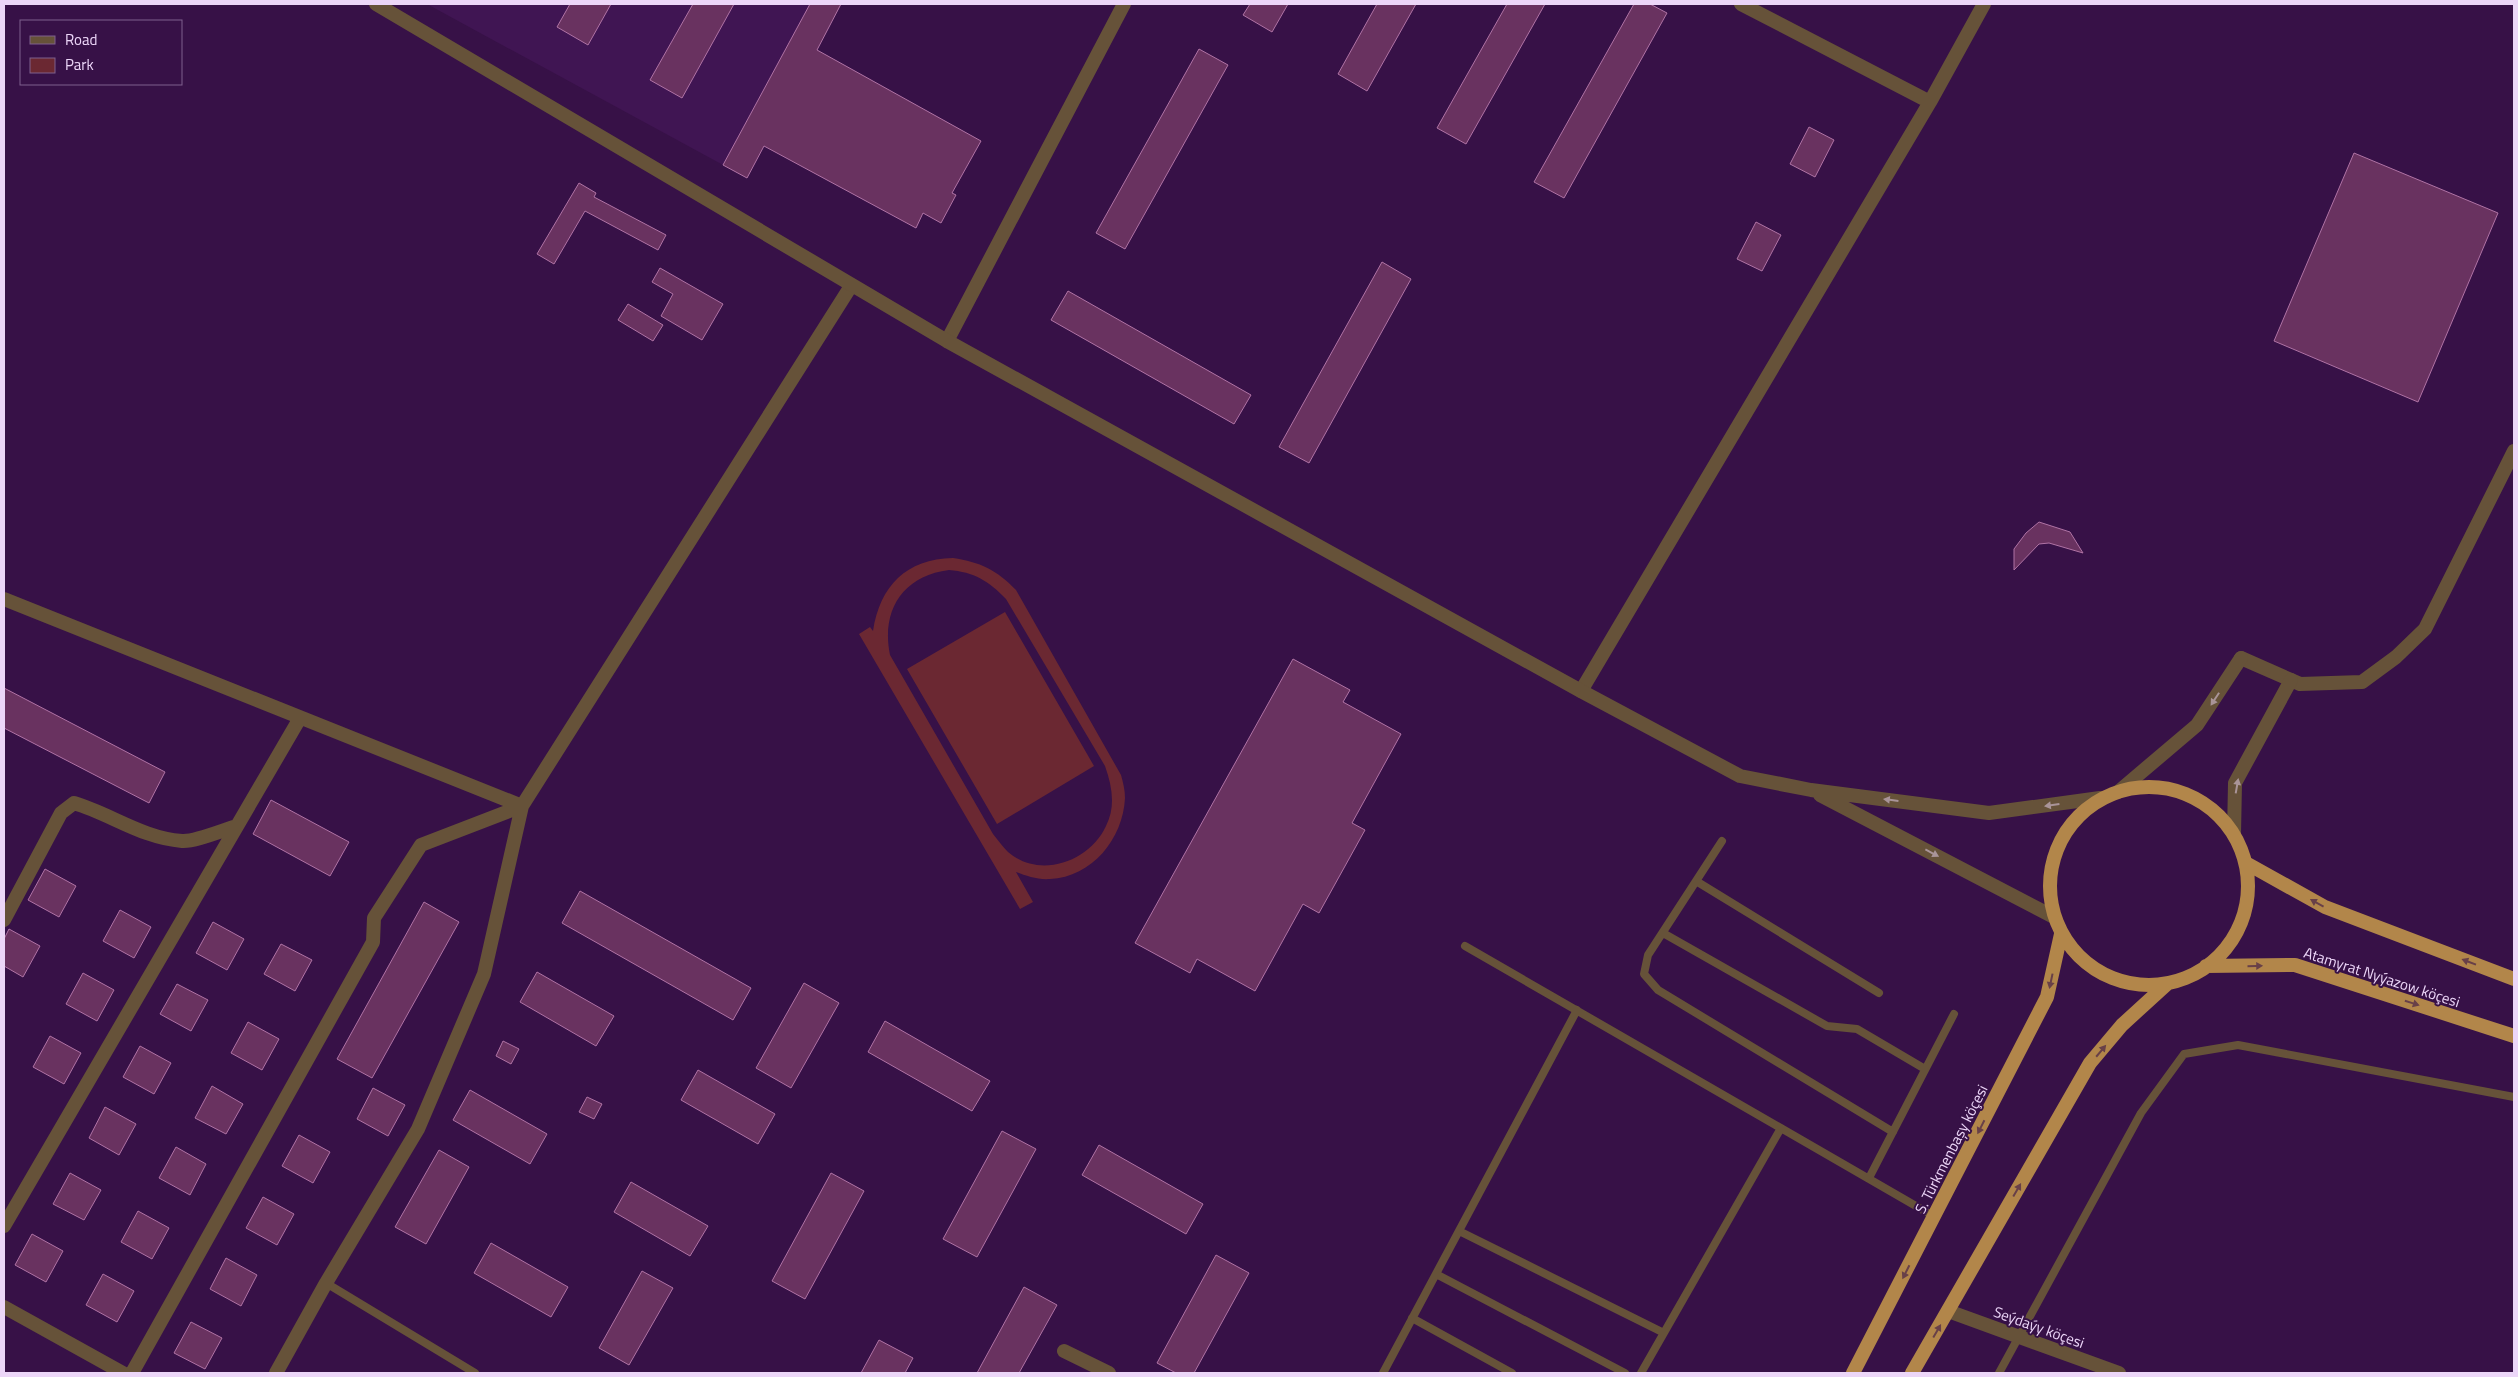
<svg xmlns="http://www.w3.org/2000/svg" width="2518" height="1377" font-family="'Titillium Web',sans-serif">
	<rect width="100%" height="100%" fill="#371147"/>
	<!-- built -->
	<path fill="#401553" d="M427 4H841L747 178Z"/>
	<!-- green -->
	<path fill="#6b2832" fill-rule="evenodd" d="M953 558C980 562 997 570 1016 590L1121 775C1123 782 1125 790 1125 798 1123 839 1092 877 1050 879 1038 880 1027 876 1016 872L1033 902 1020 909 859 634 870 627 873 631C880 586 906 559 953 558ZM949 570C974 572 989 581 1006 599L1105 766C1112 786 1116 806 1106 826 1090 861 1040 880 1008 852 1003 847 998 840 993 834L890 655C881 611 902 576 949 570Z
		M1005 612 1094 766 997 824 907 669Z"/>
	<!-- building -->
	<path fill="#693260" stroke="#b073a5" d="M570 4H611L588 45 557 27Z
		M693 4H734L682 98 650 80Z
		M810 4H841L817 50 981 141 952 193 956 195 941 223 923 213 916 228 764 146 747 178 723 165Z
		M1250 4H1288L1272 32 1243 15Z
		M1377 4H1416L1367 91 1338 74Z
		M1507 4H1545L1466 144 1437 128Z
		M1634 4H1650L1667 13 1564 198 1534 182Z
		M1199 49 1228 65 1125 249 1096 233Z
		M1809 127 1834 140 1815 177 1790 164Z
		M2354 153 2498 213 2418 402 2274 341Z
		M579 183 596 193 594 197 666 235 658 250 585 211 554 264 537 254Z
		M1756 222 1781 235 1762 271 1737 259Z
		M1382 262 1411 279 1309 463 1279 447Z
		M660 268 723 304 702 340 661 316 673 294 652 282Z
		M1068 291 1251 395 1234 424 1051 320Z
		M628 304 663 325 653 341 618 320Z
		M2039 522 2070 532 2083 553 2049 543 2039 544 2014 570V549L2026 533Z
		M1293 659 1350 690 1343 702 1401 734 1352 823 1365 830 1319 913 1303 904 1255 991 1197 959 1190 973 1135 943Z
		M4 688 165 772 149 803 4 728Z
		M271 800 349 842 330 876 253 834Z
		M45 869 76 886 59 917 28 900Z
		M580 891 751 988 733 1020 562 923Z
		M424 902 459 922 372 1078 337 1059Z
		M120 910 151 927 134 958 103 941Z
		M213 922 244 939 227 970 196 953Z
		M9 929 40 946 23 977 4 966V939Z
		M281 944 312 960 295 991 264 974Z
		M537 972 614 1016 596 1046 520 1002Z
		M83 973 114 990 97 1021 66 1004Z
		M804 983 839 1003 791 1088 756 1068Z
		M177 984 208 1000 191 1031 160 1014Z
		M885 1021 990 1081 972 1111 868 1052Z
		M248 1022 279 1039 262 1070 231 1053Z
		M50 1036 81 1053 64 1084 33 1067Z
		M503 1041 519 1049 511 1064 496 1056Z
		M140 1046 171 1063 154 1094 123 1077Z
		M698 1070 775 1114 758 1144 681 1100Z
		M212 1086 243 1104 226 1134 195 1118Z
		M373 1088 405 1105 388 1136 357 1119Z
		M470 1090 547 1134 530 1164 453 1120Z
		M587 1097 602 1104 594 1119 579 1112Z
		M105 1107 136 1124 119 1155 89 1138Z
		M1002 1131 1036 1149 977 1257 943 1239Z
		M299 1135 330 1152 313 1183 282 1166Z
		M1099 1145 1203 1204 1186 1234 1082 1175Z
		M176 1147 206 1164 190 1195 159 1178Z
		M439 1150 469 1167 426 1244 395 1227Z
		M70 1173 101 1190 84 1220 53 1204Z
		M831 1173 864 1191 805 1299 772 1281Z
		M631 1182 708 1226 690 1256 614 1212Z
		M263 1197 294 1214 277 1245 246 1228Z
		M138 1211 169 1228 152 1259 121 1242Z
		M32 1234 63 1251 46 1282 15 1265Z
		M491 1243 568 1287 551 1317 474 1273Z
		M1216 1255 1249 1273 1194 1373H1176L1157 1363Z
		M226 1258 257 1275 241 1306 210 1289Z
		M642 1271 673 1288 629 1365 599 1348Z
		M103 1274 134 1291 117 1322 86 1305Z
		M1024 1287 1057 1305 1019 1373H977Z
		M191 1322 222 1338 205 1369 174 1353Z
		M879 1340 913 1358 905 1373H861Z"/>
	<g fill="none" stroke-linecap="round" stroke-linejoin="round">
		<!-- service -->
		<path stroke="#665239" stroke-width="8" d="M1722 841 1648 955 1644 974 1658 990 1893 1132
			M1696 881 1879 993
			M1663 933 1827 1026 1857 1029 1925 1069
			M1465 946 1935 1217
			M1869 1178 1954 1014
			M1459 1231 1662 1332
			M1436 1274 1625 1373
			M326 1283 475 1373
			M1412 1318 1512 1373
			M1383 1373 1577 1010
			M1641 1373 1781 1128
			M1999 1373 2141 1113 2184 1054 2238 1045 2514 1097"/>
		<!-- minor -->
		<path stroke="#665239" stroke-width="14" d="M1741 4 1930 102
			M947 341 1124 4
			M4 599 522 806
			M2241 658 2300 684 2362 682 2396 657 2425 629 2514 451
			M1581 691 1930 102 1984 4
			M4 920 61 813 74 803C111 814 142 838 182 841 195 842 223 830 237 826
			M4 1226 300 718
			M4 1307 123 1373
			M1948 1311 2119 1373
			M1064 1351 1109 1373
			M132 1373 373 942 374 918 421 845 522 806
			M276 1373 326 1283 418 1129 484 974 522 806 851 286"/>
		<!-- tertiary -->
		<path stroke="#665239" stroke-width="14" d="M376 4 947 341 1581 691 1740 776 1811 790 1989 813 2100 798
			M2118 792 2197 725 2241 658
			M1820 795 2054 917
			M2234 834 2235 783 2291 680"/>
		<!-- trunk -->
		<path stroke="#b2864a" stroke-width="14" d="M2050 886a99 99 0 1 1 198 0a99 99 0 1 1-198 0Z
			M2246 863 2325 907 2514 979
			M2206 966 2295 965 2514 1036
			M1853 1373 2047 997 2061 934
			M1912 1373 2090 1063 2122 1025 2168 983"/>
	</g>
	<!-- one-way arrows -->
	<defs><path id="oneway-solid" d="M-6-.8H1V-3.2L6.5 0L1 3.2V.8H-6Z" transform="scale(1.25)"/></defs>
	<g fill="#a99498">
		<use href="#oneway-solid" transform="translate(2215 699) rotate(123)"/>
		<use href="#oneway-solid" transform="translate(2237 786) rotate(-80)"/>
		<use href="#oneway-solid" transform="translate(1891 800) rotate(-173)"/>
		<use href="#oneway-solid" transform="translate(2052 805) rotate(172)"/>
		<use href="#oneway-solid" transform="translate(1932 853) rotate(28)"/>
	</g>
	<g fill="#684048">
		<use href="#oneway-solid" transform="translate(2317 903) rotate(-151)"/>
		<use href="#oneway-solid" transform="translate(2469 962) rotate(-159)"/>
		<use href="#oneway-solid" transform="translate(2255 966) rotate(-1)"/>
		<use href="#oneway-solid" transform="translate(2051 981) rotate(102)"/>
		<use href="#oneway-solid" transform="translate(2412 1003) rotate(18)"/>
		<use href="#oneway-solid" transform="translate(2101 1051) rotate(-50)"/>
		<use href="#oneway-solid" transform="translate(1981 1127) rotate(117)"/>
		<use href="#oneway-solid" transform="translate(2017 1190) rotate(-60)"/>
		<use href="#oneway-solid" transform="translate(1906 1272) rotate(117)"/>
		<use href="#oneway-solid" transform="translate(1937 1331) rotate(-60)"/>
	</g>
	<g text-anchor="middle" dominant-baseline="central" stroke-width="4" stroke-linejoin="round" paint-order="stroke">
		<!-- street labels -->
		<g font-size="15" fill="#ecd6f8" stroke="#371147">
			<text transform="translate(2382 977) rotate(18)">Atamyrat Nyýazow köçesi</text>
			<text transform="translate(1951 1149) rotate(-63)">S. Türkmenbaşy köçesi</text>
			<text transform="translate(2039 1327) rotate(20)">Seýdaýy köçesi</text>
		</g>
	</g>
	<!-- border -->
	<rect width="2518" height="1377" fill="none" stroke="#ecd6f8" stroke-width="10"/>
	<!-- legend -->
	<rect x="20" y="20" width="162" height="65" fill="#371147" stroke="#7f608e"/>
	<rect x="30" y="36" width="25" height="8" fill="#665239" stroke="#7f608e"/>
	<text x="65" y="45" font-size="15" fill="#ecd6f8">Road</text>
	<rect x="30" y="58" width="25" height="15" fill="#6b2832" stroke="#7f608e"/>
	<text x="65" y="70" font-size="15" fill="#ecd6f8">Park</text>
</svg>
